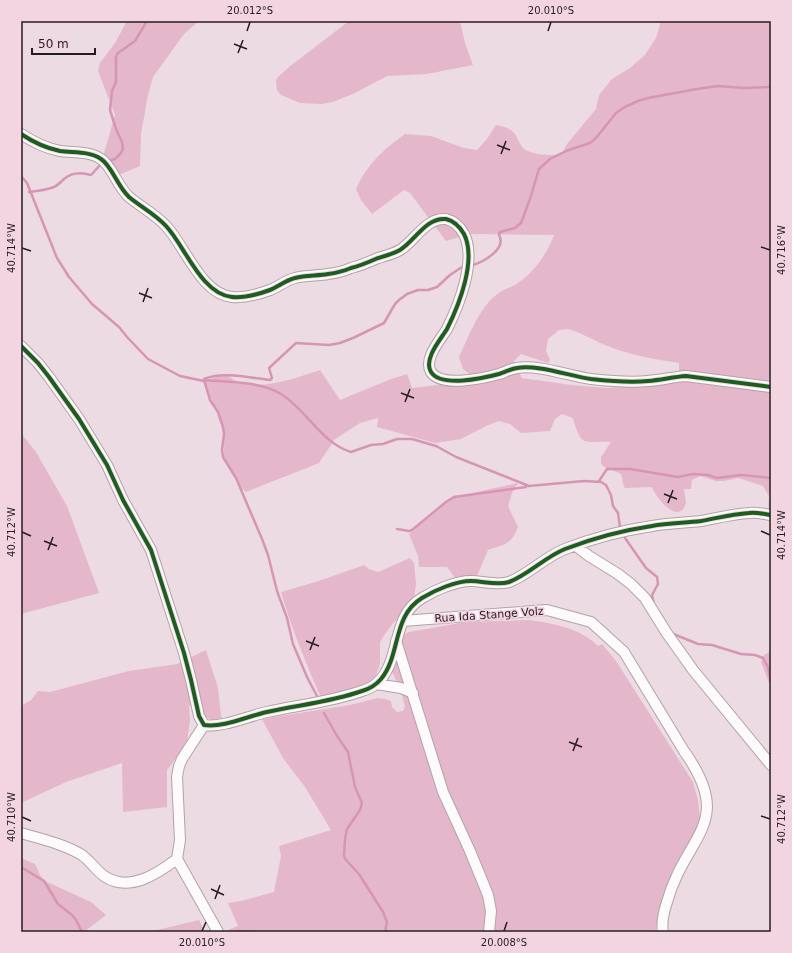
<svg xmlns="http://www.w3.org/2000/svg" width="792" height="953" font-family="'DejaVu Sans',sans-serif">
	<rect width="100%" height="100%" fill="#ecdbe2"/>
	<!-- green -->
	<path fill="#e5b7cb" fill-rule="evenodd" d="M127 21H199L184 34 153 77 148 95 141 134 140 166 121 174 110 170 102 160 115 115 98 71 100 63 115 43Z
		M349 21H460L465 43 473 65 427 74 387 76 355 93 333 102 322 104 300 103 281 95 277 90 276 82 277 78 289 67Z
		M661 21H771V512H768L769 496 763 486 738 478 724 481H716L700 476 692 480 691 489H684C684 495 688 502 684 508 675 522 655 496 652 487L625 488C622 483 623 479 621 474 612 469 608 471 601 464V457L611 442C584 440 582 450 573 418L562 414 555 419 550 431 521 433 510 424 499 421 486 426 461 439 435 443 377 427 378 418 360 423 335 439 319 463 246 492C244 490 241 488 239 485 232 477 235 468 224 460 223 451 225 443 224 434 223 419 211 400 205 386L207 380 226 374C248 397 295 378 320 370L340 400 391 379 407 374 412 388 455 383 471 375 463 369 459 357C469 336 478 310 496 295 502 290 509 288 515 285 533 274 547 254 554 235L470 234 446 241 410 193 404 190 372 214 361 200 356 189C366 165 385 148 405 134L431 136 464 148 477 150 487 139 496 125C506 127 514 129 518 140 520 143 521 146 523 148 533 156 549 155 561 155L567 144 596 109 599 95 612 79 630 68 645 55 656 38ZM568 329C582 333 593 340 605 345 629 355 654 359 679 363V374L637 386 606 388 571 385 522 378 514 361 521 354 548 363 550 360 546 351 548 339 559 330Z
		M21 433 36 452 67 506 99 593 21 614Z
		M518 483 512 493 508 506 518 527C511 545 505 544 488 550L477 576 470 585 456 579 447 567H419L418 556 409 534 454 497Z
		M410 558 414 563 416 584 414 598 401 616 394 622 385 634 380 642V663L374 682 323 702C307 666 292 630 281 592L319 581 364 565 369 569 378 572Z
		M530 620C555 624 580 628 598 646L602 644 616 661 693 782 698 800 700 819 699 834 662 904 655 932H223L238 926 228 903 241 901 274 892 281 856 279 846 331 830 305 787 283 758 262 719 350 705 378 698 385 699 391 701 392 707 397 712 403 711 405 707 401 691 388 663 387 654 393 640 409 632 466 622Z
		M206 650 218 688 221 716 225 722C208 721 202 716 194 702L189 706 190 720 187 742 183 749 167 770V807L123 812 122 763 66 782 21 803V706L31 700 38 691 50 692 129 671 177 664Z
		M771 651V688L761 662 763 656Z
		M21 858 35 864 40 875 45 881 91 902 106 915 84 932H21Z
		M199 920 205 932H149Z"/>
	<g fill="none" stroke-linecap="round" stroke-linejoin="round">
		<!-- stream -->
		<path stroke="#d795b4" stroke-width="2.5" d="M108 161 115 159 121 153 123 149 122 142 116 129 110 110 112 91 116 82V57L118 53 135 41 147 21
			M21 176 27 183 57 258 69 277 92 304 119 327 127 337 148 359 180 376 204 381
			M29 192C38 191 46 190 54 187 58 185 61 182 64 179 72 172 81 172 91 175L102 163
			M473 265C483 262 507 249 499 235L500 232 515 228 521 223 530 199 539 169 550 159 566 151 590 143 596 138 616 113 625 107 638 101 648 98 697 89 718 86 744 88 771 87
			M204 379C222 371 251 378 270 380L272 378 269 368 296 343 329 345 340 343 353 338 384 323 395 304 399 300 407 294 418 290H428L437 287 450 275 462 267
			M204 380C228 382 260 381 281 394 307 410 321 443 351 452L371 445 383 444 397 439H412L436 446 456 457 529 486 584 481 601 482 606 485 611 495 613 506 618 513 620 527
			M204 380 210 400 218 412 223 427 224 434 222 450 223 457 236 478 262 539 268 555 277 591 287 618 293 644 307 677 318 698
			M599 481 607 469H630L678 477 693 474 708 475 717 478 741 475 771 478
			M397 529 409 531 412 530 446 502 454 497 526 487
			M625 538 646 568 657 577 658 584 652 595 654 605
			M671 633 698 644 712 645 741 654 755 655 763 658 768 667 771 682
			M324 713 337 736 348 752 355 787 362 803 360 810 347 829 345 839 344 856 346 860 359 874 383 912 387 922 385 932
			M21 867 44 881 58 904 72 915 76 920 82 932
			M231 932 239 931 255 932"/>
		<defs>
			<path id="minor" d="M21 134C33 142 45 148 60 151 73 153 90 151 101 159 112 166 117 186 129 197 141 207 155 214 166 226 185 246 201 294 232 297 244 298 259 294 270 290 278 287 286 280 295 278 306 275 317 276 328 274 336 273 344 271 351 268 360 266 369 262 378 258 385 256 393 254 400 250 415 241 426 217 446 219 454 221 460 227 464 234 477 260 459 305 447 329 441 339 423 359 431 372 441 388 484 378 499 374 505 372 510 369 517 368 536 364 570 376 591 379 609 381 630 383 648 381 661 380 673 377 686 376L771 387
				M21 346 38 363 49 377 79 419 107 465 123 500 151 550 184 653 191 680 199 716 204 725C223 728 248 716 267 712 298 705 331 702 362 691 369 689 376 685 381 679 401 655 392 616 422 598 435 590 456 581 471 581 483 581 497 586 509 582 528 575 545 557 565 549 591 539 625 530 652 526 668 523 685 523 701 521 717 518 733 514 749 513 756 512 764 514 771 515
				M576 546 589 556 618 574 631 584 645 598 666 632 693 670 771 765
				M403 621 547 610 591 622 624 652 684 751C736 824 686 834 667 902 664 911 661 922 663 932
				M396 641 443 792 470 851 488 895 491 911 489 932
				M376 684 401 688 413 693
				M21 833C41 839 64 844 82 855 90 861 96 870 104 876 129 893 157 874 177 859L180 840 177 777 179 766 182 759 204 725
				M177 859 218 932"/>
		</defs>
		<!-- minor casing -->
		<use href="#minor" stroke="#b0a3a8" stroke-width="12"/>
		<!-- minor -->
		<use href="#minor" stroke="#fcfafb" stroke-width="10"/>
		<defs>
			<path id="cycleway" d="M21 134C33 142 45 148 60 151 73 153 90 151 101 159 112 166 117 186 129 197 141 207 155 214 166 226 185 246 201 294 232 297 244 298 259 294 270 290 278 287 286 280 295 278 306 275 317 276 328 274 336 273 344 271 351 268 360 266 369 262 378 258 385 256 393 254 400 250 415 241 426 217 446 219 454 221 460 227 464 234 477 260 459 305 447 329 441 339 423 359 431 372 441 388 484 378 499 374 505 372 510 369 517 368 536 364 570 376 591 379 609 381 630 383 648 381 661 380 673 377 686 376L771 387
				M21 346 38 363 49 377 79 419 107 465 123 500 151 550 184 653 191 680 199 716 204 725C223 728 248 716 267 712 298 705 331 702 362 691 369 689 376 685 381 679 401 655 392 616 422 598 435 590 456 581 471 581 483 581 497 586 509 582 528 575 545 557 565 549 591 539 625 530 652 526 668 523 685 523 701 521 717 518 733 514 749 513 756 512 764 514 771 515"/>
		</defs>
		<!-- cycleway casing -->
		<use href="#cycleway" stroke="#f2d5e1" stroke-width="6"/>
		<!-- cycleway -->
		<use href="#cycleway" stroke="#1b5e20" stroke-width="4"/>
	</g>
	<!-- ticks -->
	<path fill="none" stroke="#261c20" stroke-width="1.5" d="M247 31 250 22M548 31 551 22M234 44 247 49M238 53 243 40M497 145 510 150M501 154 506 141M761 247 770 250M22 248 31 251M139 293 152 298M143 302 148 288M401 393 414 398M405 402 410 389M664 494 677 499M668 503 673 490M761 531 770 535M22 532 31 536M44 541 57 546M48 550 53 537M306 641 319 646M310 650 315 637M569 742 582 747M573 751 578 738M761 816 770 819M22 817 31 821M211 889 224 895M215 899 220 885M202 931 206 922M504 931 507 922"/>
	<g text-anchor="middle" dominant-baseline="central" stroke-width="3.5" stroke-linejoin="round" paint-order="stroke">
		<!-- street labels -->
		<g font-size="11" fill="#261c20" stroke="#f2d5e1">
			<text transform="translate(489 615) rotate(-4)">Rua Ida Stange Volz</text>
		</g>
	</g>
	<!-- border -->
	<rect width="792" height="953" fill="none" stroke="#f2d5e1" stroke-width="44"/>
	<!-- scale -->
	<path d="M32 48v6h63v-6" fill="none" stroke="#261c20" stroke-width="2"/>
	<text x="38" y="48" font-size="12" fill="#261c20" stroke="#f2d5e1" stroke-width="3" paint-order="stroke">50 m</text>
	<rect x="22" y="22" width="748" height="909" fill="none" stroke="#261c20" stroke-width="1.5"/>
	<g font-size="10" text-anchor="middle" fill="#261c20">
		<text x="250" y="14">20.012°S</text>
		<text x="551" y="14">20.010°S</text>
		<text transform="translate(11 248) rotate(-90)" y="4">40.714°W</text>
		<text transform="translate(781 250) rotate(-90)" y="4">40.716°W</text>
		<text transform="translate(11 532) rotate(-90)" y="4">40.712°W</text>
		<text transform="translate(781 535) rotate(-90)" y="4">40.714°W</text>
		<text transform="translate(11 817) rotate(-90)" y="4">40.710°W</text>
		<text transform="translate(781 819) rotate(-90)" y="4">40.712°W</text>
		<text x="202" y="946">20.010°S</text>
		<text x="504" y="946">20.008°S</text>
	</g>
</svg>
